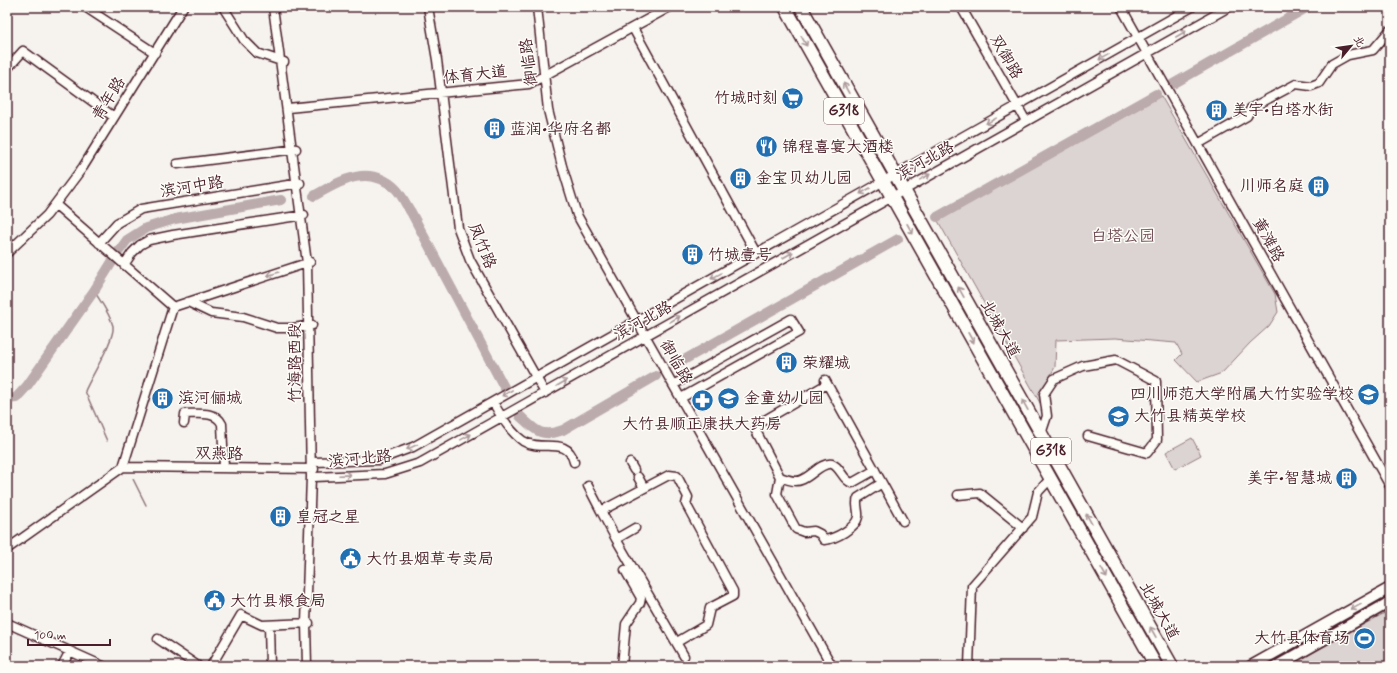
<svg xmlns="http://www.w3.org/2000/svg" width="1397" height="673" font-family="Mynerve,'LXGW WenKai TC',sans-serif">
	<rect width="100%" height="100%" fill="#f6f3ef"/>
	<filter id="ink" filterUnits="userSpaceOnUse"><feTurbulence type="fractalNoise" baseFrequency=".025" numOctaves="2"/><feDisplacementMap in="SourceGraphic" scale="8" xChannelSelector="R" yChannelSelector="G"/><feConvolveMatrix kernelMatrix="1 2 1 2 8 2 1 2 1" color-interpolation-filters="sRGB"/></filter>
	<g filter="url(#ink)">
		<!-- green -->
		<path fill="#dcd4d2" stroke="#937a7e" d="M1161 96 1275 294 1278 312 1269 326 1250 343 1222 373 1197 382 1176 360 1182 354 1176 343 1115 338 1056 340 1055 367 1042 391 1044 410 938 221Z
			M1192 438 1201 455 1175 469 1166 452Z
			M1390 610V666H1289Z"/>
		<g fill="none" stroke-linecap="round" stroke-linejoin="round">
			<!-- stream -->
			<path stroke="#8e7378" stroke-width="1.5" d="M94 291C101 302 110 314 113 326 115 340 91 376 85 391L107 441
				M133 479 146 505"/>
			<!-- river -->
			<path stroke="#bbabac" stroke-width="10" d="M1173 84 1308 7
				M314 196C340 181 369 163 396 189 402 195 406 205 411 212L504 387
				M937 217 1156 94
				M119 251 127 240 146 228 175 219 281 200
				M675 365 898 239
				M7 399 16 398 27 386 94 291 112 262
				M520 416C536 431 541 438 563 430L656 376"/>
			<defs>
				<path id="minor" d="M85 7 155 53
					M223 7 244 40 257 53 284 62
					M273 7 307 263 311 477 306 623 307 666
					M428 7 437 60 458 228 470 260 545 393
					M537 7 548 110 562 166 577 215 832 666
					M961 7 1026 121
					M1121 7 1390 486
					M633 28 756 253
					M7 69 23 51 114 117
					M288 108 529 84 670 7
					M1198 144 1247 116 1251 108 1296 84 1311 86 1319 83 1332 64 1348 55 1373 50 1390 30
					M177 164 296 149
					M56 205 173 307
					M99 243 117 223 141 209 300 183
					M7 253 47 215 83 167 183 7
					M124 265 132 253 140 245 149 240 173 235 304 215
					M188 302 211 313 243 317 277 328H293L312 325
					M173 307 310 262
					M825 380 903 521
					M827 384 758 424 756 431 780 477 777 494 796 529 804 532 814 531 820 534 824 540C835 539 856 528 858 517 859 511 855 503 858 498L882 483
					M673 385 791 319 799 332 681 398
					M493 402C500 415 510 432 523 441 542 453 567 435 574 462
					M184 423 185 414C198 414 216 411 222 424L224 467
					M1041 434 1047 416 1044 394 1054 379 1083 366 1116 360 1156 381 1157 440 1147 453 1088 436
					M630 463 634 470
					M123 467 173 307
					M310 469 314 477 385 474 420 463 1229 7
					M310 469 314 462 378 460 413 447 1192 7
					M638 477 644 488
					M780 477C786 479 795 483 801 480 811 477 821 462 832 464 841 467 842 480 852 483L875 470
					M588 486 601 511
					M958 495 980 493 1023 528
					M635 528 616 539 601 511 669 475 677 476 688 497 686 504 733 591V596L710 608 706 625 677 642
					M616 539 684 656
					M7 549 123 467 314 469
					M7 623 103 666
					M269 625 270 666
					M158 639 198 666
					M62 666 70 651
					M211 666 241 615 262 625 309 623
					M622 666 626 624 640 603 641 598 625 570
					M969 666 972 586 1032 517 1038 492 1051 478"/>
				<path id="major" d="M1251 666 1390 588
					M1277 666 1390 602"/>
				<path id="highway" d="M785 7 1156 666
					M801 7 1172 666"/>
			</defs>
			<!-- minor casing -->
			<use href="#minor" stroke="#4a1f2b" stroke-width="11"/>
			<!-- major casing -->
			<use href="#major" stroke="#4a1f2b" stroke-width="13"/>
			<!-- highway casing -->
			<use href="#highway" stroke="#4a1f2b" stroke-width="15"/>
			<!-- minor -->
			<use href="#minor" stroke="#fdfcf7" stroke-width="8"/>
			<!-- major -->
			<use href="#major" stroke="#fdfcf7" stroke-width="10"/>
			<!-- highway -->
			<use href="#highway" stroke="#fdfcf7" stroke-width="12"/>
		</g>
		<!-- one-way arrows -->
		<defs><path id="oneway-shaft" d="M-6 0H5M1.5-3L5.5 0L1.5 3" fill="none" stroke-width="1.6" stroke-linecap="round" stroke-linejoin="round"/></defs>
		<g stroke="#ac999b">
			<use href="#oneway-shaft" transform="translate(1181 34) rotate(-30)"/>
			<use href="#oneway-shaft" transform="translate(804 41) rotate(61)"/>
			<use href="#oneway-shaft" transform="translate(1104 57) rotate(151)"/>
			<use href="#oneway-shaft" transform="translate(846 88) rotate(-119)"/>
			<use href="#oneway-shaft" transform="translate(991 121) rotate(151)"/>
			<use href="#oneway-shaft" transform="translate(925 177) rotate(-29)"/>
			<use href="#oneway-shaft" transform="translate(865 191) rotate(150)"/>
			<use href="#oneway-shaft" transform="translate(910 229) rotate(61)"/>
			<use href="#oneway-shaft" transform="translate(788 255) rotate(-30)"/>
			<use href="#oneway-shaft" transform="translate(273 274) rotate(162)"/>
			<use href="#oneway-shaft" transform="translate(716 276) rotate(151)"/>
			<use href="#oneway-shaft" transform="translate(961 292) rotate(-119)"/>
			<use href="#oneway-shaft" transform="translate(675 319) rotate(-30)"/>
			<use href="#oneway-shaft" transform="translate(971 338) rotate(61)"/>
			<use href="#oneway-shaft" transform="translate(562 383) rotate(-30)"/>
			<use href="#oneway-shaft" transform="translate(507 393) rotate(150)"/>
			<use href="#oneway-shaft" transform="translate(1025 405) rotate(-119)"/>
			<use href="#oneway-shaft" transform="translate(466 437) rotate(-29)"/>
			<use href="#oneway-shaft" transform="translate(412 447) rotate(155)"/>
			<use href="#oneway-shaft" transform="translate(345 475) rotate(-2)"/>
			<use href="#oneway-shaft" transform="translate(1089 519) rotate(-119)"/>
			<use href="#oneway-shaft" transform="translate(1104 573) rotate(61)"/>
			<use href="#oneway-shaft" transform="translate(1356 607) rotate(151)"/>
			<use href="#oneway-shaft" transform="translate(1153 632) rotate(-119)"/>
		</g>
	</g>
	<!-- icons -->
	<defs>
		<symbol id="supermarket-disc" viewBox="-11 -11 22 22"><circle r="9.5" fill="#1f6fb2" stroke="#fdfcf7"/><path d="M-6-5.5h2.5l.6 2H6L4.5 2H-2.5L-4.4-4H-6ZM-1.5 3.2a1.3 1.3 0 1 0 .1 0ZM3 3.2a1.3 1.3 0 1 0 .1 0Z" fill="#fff"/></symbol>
		<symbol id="building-disc" viewBox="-11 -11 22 22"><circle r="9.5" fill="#1f6fb2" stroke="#fdfcf7"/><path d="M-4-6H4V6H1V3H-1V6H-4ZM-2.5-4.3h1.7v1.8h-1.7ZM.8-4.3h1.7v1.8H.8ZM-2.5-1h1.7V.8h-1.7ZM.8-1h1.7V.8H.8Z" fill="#fff"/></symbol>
		<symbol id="restaurant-disc" viewBox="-11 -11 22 22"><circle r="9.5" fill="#1f6fb2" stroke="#fdfcf7"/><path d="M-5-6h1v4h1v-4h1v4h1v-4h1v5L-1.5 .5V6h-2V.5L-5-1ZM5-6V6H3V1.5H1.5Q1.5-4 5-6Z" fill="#fff"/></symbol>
		<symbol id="school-disc" viewBox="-11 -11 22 22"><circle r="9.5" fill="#1f6fb2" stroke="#fdfcf7"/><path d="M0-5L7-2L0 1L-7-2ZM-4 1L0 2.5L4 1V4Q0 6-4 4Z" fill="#fff"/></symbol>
		<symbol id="pharmacy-disc" viewBox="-11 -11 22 22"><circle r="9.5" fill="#1f6fb2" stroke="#fdfcf7"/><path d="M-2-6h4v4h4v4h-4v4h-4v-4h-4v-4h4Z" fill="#fff"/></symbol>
		<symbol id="civic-disc" viewBox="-11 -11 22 22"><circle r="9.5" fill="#1f6fb2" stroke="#fdfcf7"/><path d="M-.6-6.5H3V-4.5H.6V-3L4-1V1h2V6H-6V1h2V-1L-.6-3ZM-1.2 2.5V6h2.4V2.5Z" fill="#fff"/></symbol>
		<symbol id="stadium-disc" viewBox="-11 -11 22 22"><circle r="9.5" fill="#1f6fb2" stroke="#fdfcf7"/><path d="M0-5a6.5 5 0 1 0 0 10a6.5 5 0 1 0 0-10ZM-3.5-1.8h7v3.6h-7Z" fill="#fff"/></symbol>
	</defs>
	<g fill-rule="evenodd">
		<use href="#supermarket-disc" x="780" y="86" width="25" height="25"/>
		<use href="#building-disc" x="1204" y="98" width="25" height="25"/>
		<use href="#building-disc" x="482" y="116" width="25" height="25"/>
		<use href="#restaurant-disc" x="754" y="134" width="25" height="25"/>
		<use href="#building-disc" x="728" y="166" width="25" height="25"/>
		<use href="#building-disc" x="1306" y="174" width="25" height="25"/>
		<use href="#building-disc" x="680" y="242" width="25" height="25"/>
		<use href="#building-disc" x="774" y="350" width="25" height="25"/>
		<use href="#school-disc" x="1356" y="382" width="25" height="25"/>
		<use href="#building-disc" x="150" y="386" width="25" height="25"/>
		<use href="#school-disc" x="716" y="386" width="25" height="25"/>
		<use href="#pharmacy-disc" x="690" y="388" width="25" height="25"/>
		<use href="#school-disc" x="1106" y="404" width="25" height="25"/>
		<use href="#building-disc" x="1334" y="466" width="25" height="25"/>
		<use href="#building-disc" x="268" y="504" width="25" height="25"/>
		<use href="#civic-disc" x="338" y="546" width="25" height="25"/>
		<use href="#civic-disc" x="202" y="588" width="25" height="25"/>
		<use href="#stadium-disc" x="1352" y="626" width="25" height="25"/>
	</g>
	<g text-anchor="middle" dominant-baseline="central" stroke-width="3" stroke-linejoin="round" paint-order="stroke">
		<!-- shield labels -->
		<g fill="#fdfcf7" stroke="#806168" stroke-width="1">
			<rect x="824" y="98" width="40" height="26" rx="3"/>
			<rect x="1031" y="438" width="40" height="26" rx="3"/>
		</g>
		<g font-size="15" font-weight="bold" fill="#4a1f2b">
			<text x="844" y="111">G318</text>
			<text x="1051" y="451">G318</text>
		</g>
		<!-- street labels -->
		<g font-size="16" fill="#4a1f2b" stroke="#fdfcf7">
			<text transform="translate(1006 57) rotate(60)">双御路</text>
			<text transform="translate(529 62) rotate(-97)">御临路</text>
			<text transform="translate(475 75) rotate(-6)">体育大道</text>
			<text transform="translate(109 99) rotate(-58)">青年路</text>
			<text transform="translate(925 161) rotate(-29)">滨河北路</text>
			<text transform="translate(192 187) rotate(-9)">滨河中路</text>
			<text transform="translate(1268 240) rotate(61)">黄滩路</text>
			<text transform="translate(482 246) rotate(68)">凤竹路</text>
			<text transform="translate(643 321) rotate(-29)">滨河北路</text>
			<text transform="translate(1000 329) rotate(61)">北城大道</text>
			<text transform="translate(676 362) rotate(60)">御临路</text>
			<text transform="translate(295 363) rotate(-90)">竹海路西段</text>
			<text transform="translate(219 454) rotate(1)">双燕路</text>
			<text transform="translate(360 459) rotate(-5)">滨河北路</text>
			<text transform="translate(1159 611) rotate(61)">北城大道</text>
		</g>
		<!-- poi labels -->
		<g font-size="16" fill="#4a1f2b" stroke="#fdfcf7" text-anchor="start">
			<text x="778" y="98" text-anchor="end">竹城时刻</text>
			<text x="1232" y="110">美宇•白塔水街</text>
			<text x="510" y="129">蓝润•华府名都</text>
			<text x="782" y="147">锦程喜宴大酒楼</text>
			<text x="756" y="178">金宝贝幼儿园</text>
			<text x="1304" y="186" text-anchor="end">川师名庭</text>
			<text x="708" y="255">竹城壹号</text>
			<text x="802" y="363">荣耀城</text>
			<text x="1354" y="394" text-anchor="end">四川师范大学附属大竹实验学校</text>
			<text x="178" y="398">滨河俪城</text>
			<text x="744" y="398">金童幼儿园</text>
			<text x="1134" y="416">大竹县精英学校</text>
			<text x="702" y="424" text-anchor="middle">大竹县顺正康扶大药房</text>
			<text x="1332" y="478" text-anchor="end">美宇•智慧城</text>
			<text x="296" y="517">皇冠之星</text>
			<text x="366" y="559">大竹县烟草专卖局</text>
			<text x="230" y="601">大竹县粮食局</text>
			<text x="1350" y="638" text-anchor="end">大竹县体育场</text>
		</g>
		<!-- park labels -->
		<g font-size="16" fill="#6e4c55" stroke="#fdfcf7">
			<text x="1123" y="236">白塔公园</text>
		</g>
	</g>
	<!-- margin -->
	<rect width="1397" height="673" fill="none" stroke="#fdfcf7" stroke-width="24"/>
	<rect x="12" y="12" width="1373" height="649" fill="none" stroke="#4a1f2b" stroke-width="1.5" filter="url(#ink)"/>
	<!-- north arrow -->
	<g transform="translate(1351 46) rotate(61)" stroke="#fdfcf7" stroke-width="3" paint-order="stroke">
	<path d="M0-3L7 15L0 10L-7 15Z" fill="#4a1f2b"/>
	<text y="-6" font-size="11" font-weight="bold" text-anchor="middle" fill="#4a1f2b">北</text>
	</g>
	<!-- scale -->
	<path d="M28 639v6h82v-6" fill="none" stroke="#4a1f2b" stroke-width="2"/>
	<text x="34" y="639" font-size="12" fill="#4a1f2b" stroke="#fdfcf7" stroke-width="3" paint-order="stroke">100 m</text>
</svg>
